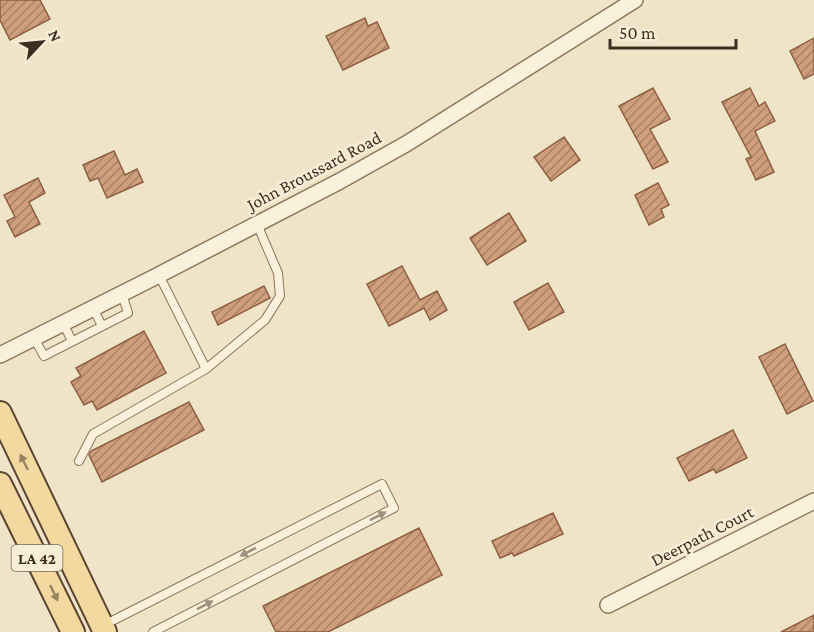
<svg xmlns="http://www.w3.org/2000/svg" width="814" height="632" font-family="'Crimson Pro',serif">
	<defs>
		<pattern id="building-hatch" width="6" height="6" patternUnits="userSpaceOnUse" patternTransform="scale(1.5)"><rect width="6" height="6" fill="#cf9f7d"/><path d="M-1 1l2-2M0 6l6-6M5 7l2-2" fill="none" stroke="#a98266"/></pattern>
	</defs>
	<rect width="100%" height="100%" fill="#f0e4c8"/>
	<!-- building -->
	<path fill="url(#building-hatch)" stroke="#8d5f41" stroke-width="1.5" d="M0 0H40L50 19 10 40 0 20Z
		M365 18 368 26 377 22 389 48 343 70 326 36Z
		M814 38V74L804 79 790 51Z
		M653 88 670 119 650 129 668 162 653 169 619 106Z
		M750 88 759 106 765 102 775 121 755 131 774 172 756 180 746 159 751 157 722 102Z
		M564 137 580 160 551 181 534 157Z
		M114 151 125 175 137 169 143 182 107 198 98 178 90 181 83 165Z
		M38 178 45 193 29 202 40 224 15 237 7 221 15 217 4 195Z
		M658 183 669 205 661 209 664 217 649 225 635 195Z
		M509 213 526 241 487 265 470 238Z
		M402 266 420 300 437 291 447 310 430 320 424 308 389 326 367 284Z
		M548 283 564 312 529 330 514 302Z
		M264 286 270 298 218 325 212 312Z
		M144 331 166 373 97 410 92 401 84 405 71 382 81 376 76 368Z
		M785 344 813 401 787 414 759 357Z
		M189 402 204 430 102 482 89 455 91 451Z
		M733 430 747 458 716 473 714 469 689 481 677 458Z
		M553 513 563 534 514 556 512 553 500 558 492 541Z
		M419 528 442 575 328 632H276L263 606Z
		M814 615V632H781Z"/>
	<g fill="none" stroke-linecap="round" stroke-linejoin="round">
		<defs>
			<path id="lane" d="M159 275 206 369
				M93 308 102 326
				M63 323 72 341
				M34 338 44 356 128 313 122 294
				M79 461 93 434 206 369 265 320 280 296 278 273 257 224
				M104 625 382 484 394 508 153 632"/>
			<path id="street" d="M0 355 153 278 340 181 406 144 635 0
				M608 605 814 501"/>
			<path id="primary" d="M0 413 105 632
				M0 484 73 632"/>
		</defs>
		<!-- lane casing -->
		<use href="#lane" stroke="#8d765c" stroke-width="10"/>
		<!-- street casing -->
		<use href="#street" stroke="#8d765c" stroke-width="18"/>
		<!-- primary casing -->
		<use href="#primary" stroke="#5b4430" stroke-width="26"/>
		<!-- lane -->
		<use href="#lane" stroke="#faf1dc" stroke-width="8"/>
		<!-- street -->
		<use href="#street" stroke="#faf1dc" stroke-width="15"/>
		<!-- primary -->
		<use href="#primary" stroke="#f3d9a0" stroke-width="22"/>
	</g>
	<!-- one-way arrows -->
	<defs><path id="oneway-solid" d="M-6-.8H1V-3.2L6.5 0L1 3.2V.8H-6Z" transform="scale(1.5)"/></defs>
	<g fill="#988460">
		<use href="#oneway-solid" transform="translate(24 462) rotate(-116)"/>
		<use href="#oneway-solid" transform="translate(54 593) rotate(64)"/>
	</g>
	<g fill="#9c907e">
		<use href="#oneway-solid" transform="translate(378 516) rotate(-27)"/>
		<use href="#oneway-solid" transform="translate(248 552) rotate(153)"/>
		<use href="#oneway-solid" transform="translate(205 605) rotate(-27)"/>
	</g>
	<g text-anchor="middle" dominant-baseline="central" stroke-width="5" stroke-linejoin="round" paint-order="stroke">
		<!-- shield labels -->
		<rect fill="#f7eed8" stroke="#756857" stroke-width="1.5" x="11.5" y="545" width="51" height="26" rx="4.5"/>
		<g font-size="16" font-weight="bold" fill="#3d2e20">
			<text x="37" y="558">LA 42</text>
		</g>
		<!-- street labels -->
		<g font-size="18" fill="#3d2e20" stroke="#f7eed8">
			<text transform="translate(314 171) rotate(-28)">John Broussard Road</text>
			<text transform="translate(702 536) rotate(-27)">Deerpath Court</text>
		</g>
	</g>
	<!-- north arrow -->
	<g transform="translate(42 42) rotate(64)" stroke="#f7eed8" stroke-width="4.5" paint-order="stroke">
	<path d="M0-4.5L10 22L0 15L-10 22Z" fill="#3d2e20"/>
	<text y="-9" font-size="16" font-weight="bold" text-anchor="middle" fill="#3d2e20">N</text>
	</g>
	<!-- scale -->
	<path d="M610 39v9h126v-9" fill="none" stroke="#3d2e20" stroke-width="3"/>
	<text x="619" y="39" font-size="18" fill="#3d2e20" stroke="#f7eed8" stroke-width="4.5" paint-order="stroke">50 m</text>
</svg>
